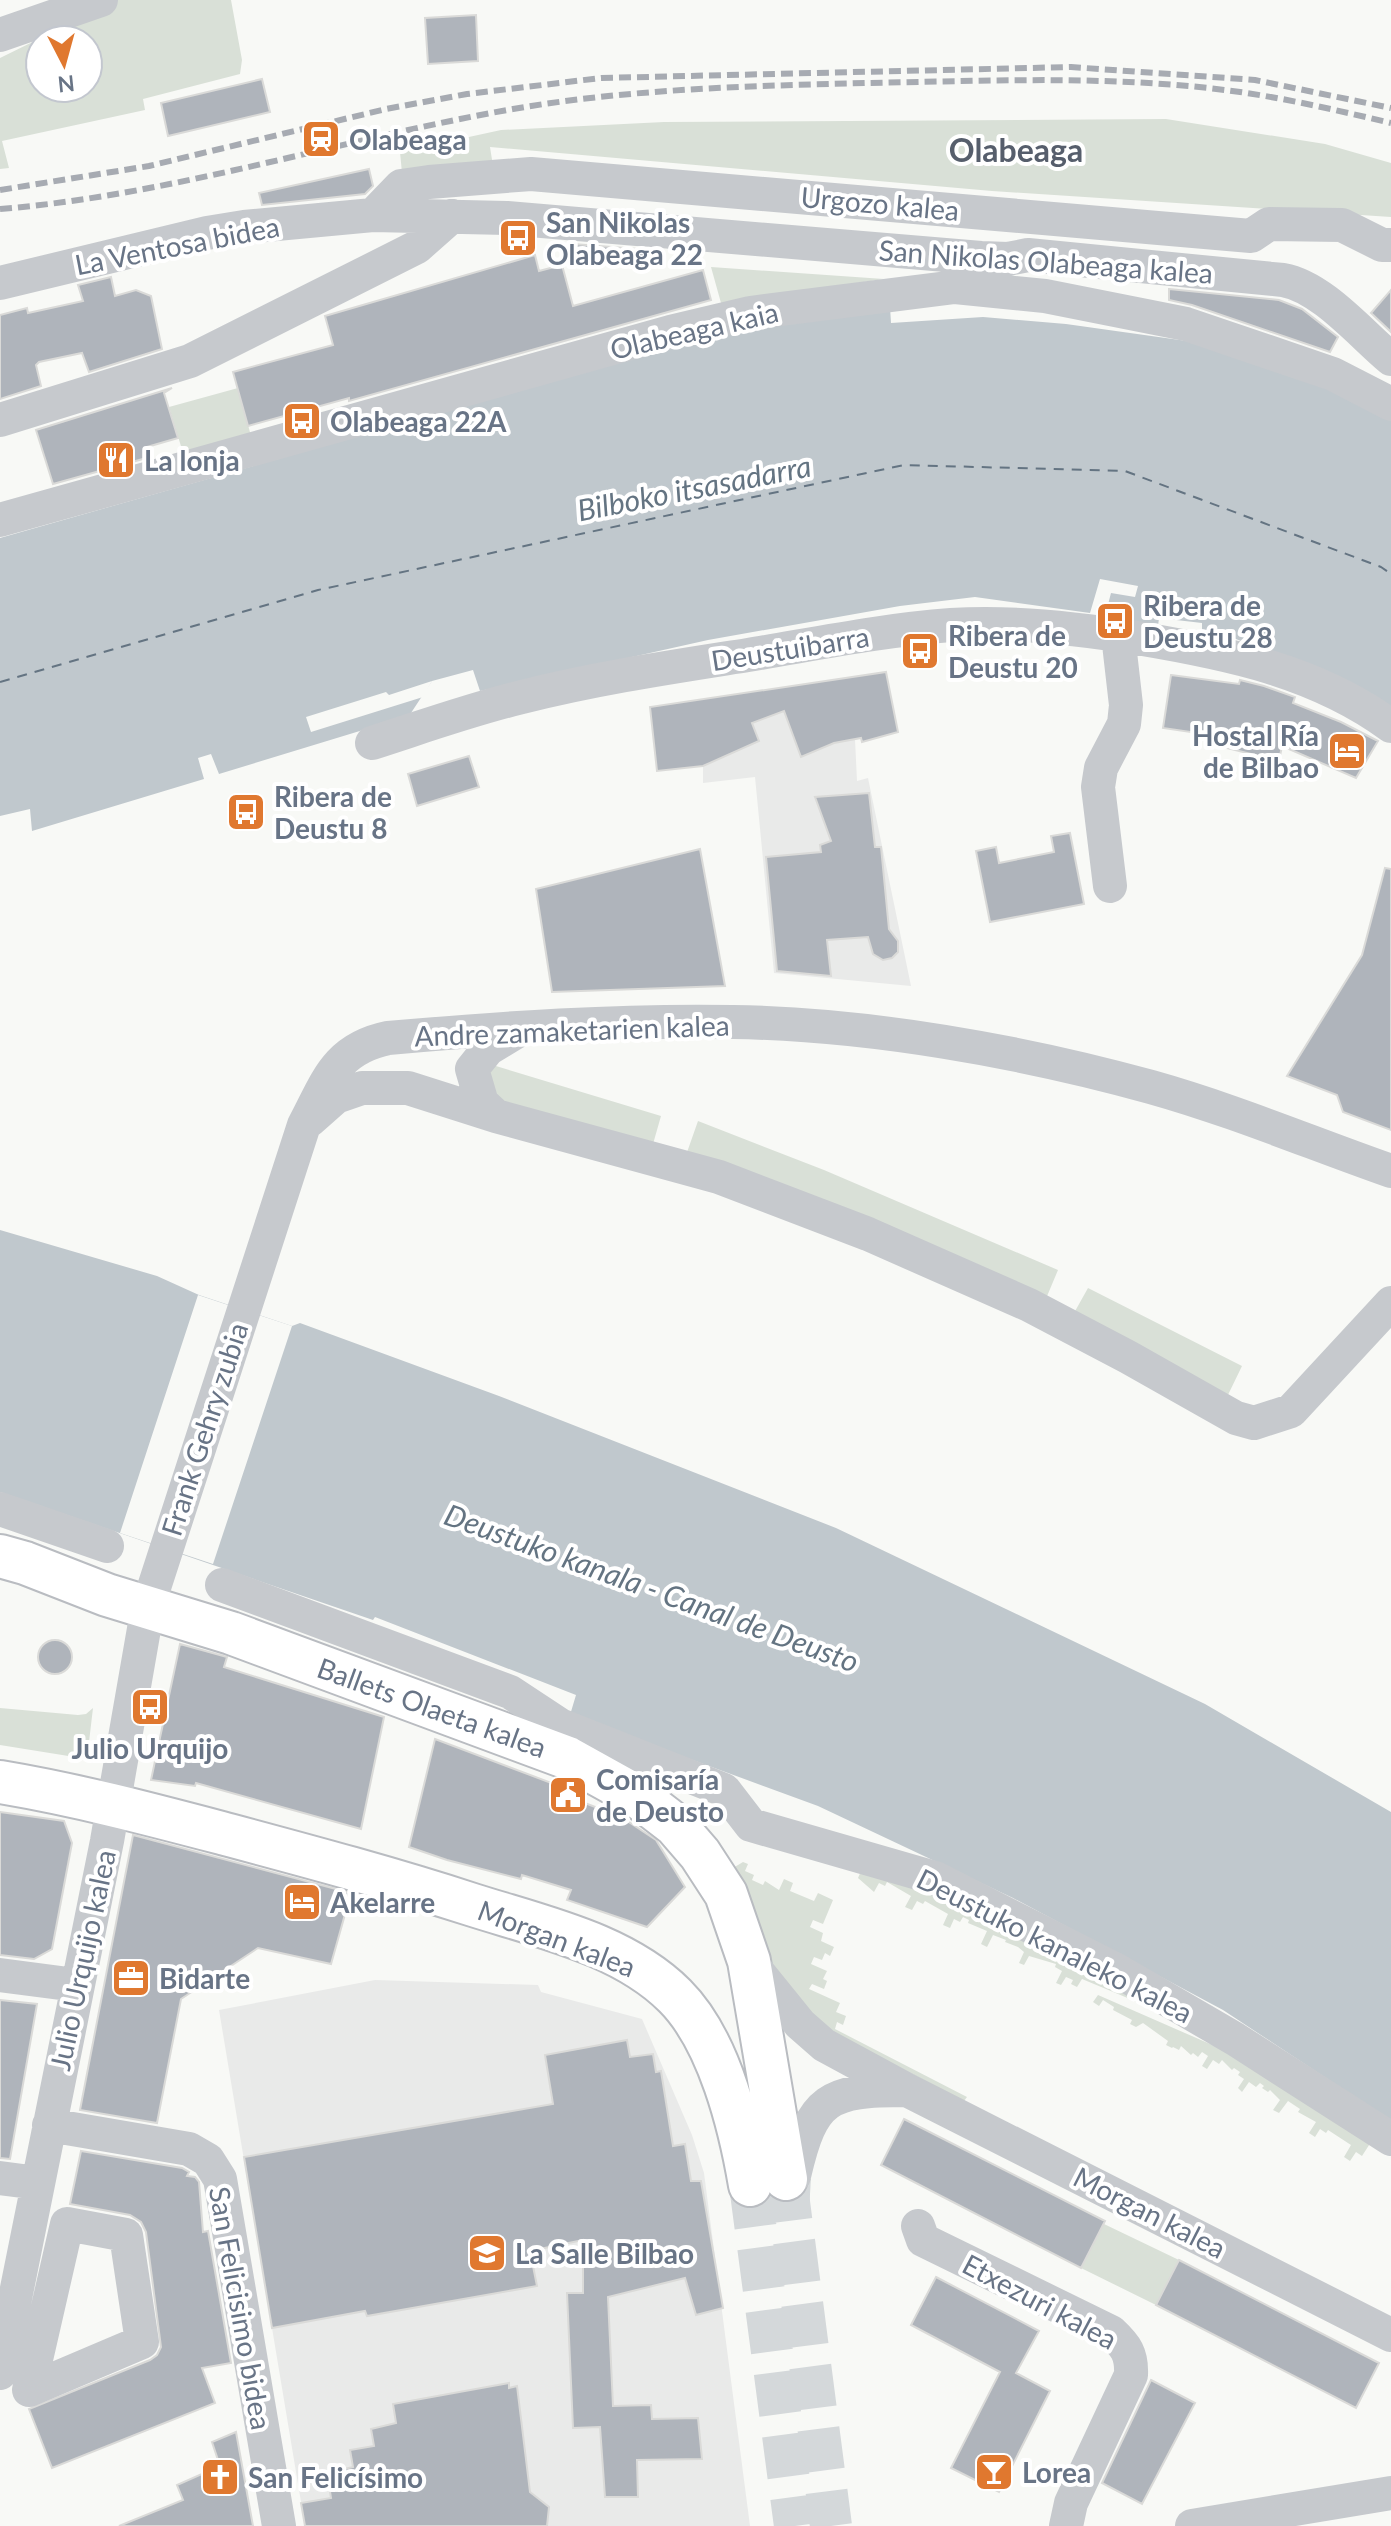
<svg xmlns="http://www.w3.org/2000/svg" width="1391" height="2526" font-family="Lato,sans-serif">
	<rect width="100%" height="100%" fill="#f8f9f6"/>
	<!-- built -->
	<path fill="#e9eae9" d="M740 695 784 711 801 757 834 743 855 739 857 781 868 778 911 986 774 973 755 777 703 783V766L758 741Z
		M375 1980 538 1985 541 1992 642 2019 692 2135 704 2173 750 2526H305L219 2010Z"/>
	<!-- green -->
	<path fill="#d9e0d7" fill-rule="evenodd" d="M118 0H231L242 60 240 74 143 99 145 110 2 141 9 168 0 169V58ZM40 40H88V88H40Z
		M1166 119 1325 144 1391 163V217L992 191 490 147 493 166 402 173 400 152 501 130 664 122Z
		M711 267 884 279 721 303Z
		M238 388 251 436 184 456 169 407Z
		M486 1063 661 1116 653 1144 502 1104 483 1068Z
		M698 1121 824 1170 1058 1270 1045 1301 685 1158Z
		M1088 1288 1242 1366 1226 1399 1074 1313Z
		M0 1708 78 1715 86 1714 93 1708 87 1759 0 1745Z
		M743 1862 748 1864 745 1871 754 1875 752 1880 763 1885 765 1881 779 1890 784 1879 793 1883 790 1891 814 1901 818 1893 833 1900 823 1924 813 1920 810 1927 823 1933 821 1941 834 1947 830 1956 825 1953 822 1960 814 1957 811 1964 827 1971 823 1979 827 1981 824 1989 812 1984 809 1989 840 2003 836 2012 846 2016 843 2025 837 2022 835 2029 967 2097 964 2101 826 2029 782 1987 728 1871Z
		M862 1869 887 1871 1190 2024 1082 1979 1077 1987 1071 1984 1073 1980 1066 1977 1061 1985 1056 1983 1062 1971 1055 1967 1056 1964 1029 1956 1024 1965 1019 1963 1024 1952 1018 1947 1005 1942 1006 1940 993 1935 987 1947 981 1944 987 1931 968 1923 969 1920 963 1917 960 1922 954 1919 950 1928 943 1925 948 1914 925 1901 923 1904 917 1901 912 1910 905 1907 911 1896 887 1882 885 1886 879 1883 874 1892 858 1878Z
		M1098 1995 1249 2061 1371 2142 1362 2156 1356 2152 1350 2161 1344 2157 1351 2145 1328 2130 1326 2133 1320 2129 1315 2137 1309 2133 1316 2122 1298 2112 1300 2109 1288 2101 1279 2113 1273 2110 1280 2100 1270 2090 1268 2092 1262 2088 1264 2086 1260 2083 1256 2087 1249 2082 1242 2092 1238 2088 1244 2079 1238 2075 1240 2072 1234 2068 1232 2070 1222 2060 1219 2064 1213 2060 1207 2069 1202 2066 1208 2056 1202 2052 1198 2057 1193 2053 1191 2055 1181 2046 1179 2050 1173 2047 1172 2048 1166 2045 1168 2041 1143 2023 1136 2027 1130 2024 1132 2020 1113 2010 1114 2007 1103 2000 1099 2006 1093 2002Z
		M1104 2224 1179 2260 1156 2305 1081 2268Z"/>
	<!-- water -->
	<path fill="#c0c8cd" d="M890 307 891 323 983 317 1066 324 1187 341 1319 383 1391 417V711L1335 679 1231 637 1202 635V623L1159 618 1158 626 1105 616 1111 593 1135 597 1138 586 1100 579 1090 613 975 597 900 606 708 640 480 691 473 670 432 681 409 716 219 774 211 754 198 758 204 779 32 831 30 809 0 816V538L703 338 776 323Z
		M0 1230 157 1276 199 1295 292 1326 300 1323 499 1396 836 1528 1205 1704 1391 1812V2121L1223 2010 1013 1898 818 1806 570 1715 576 1695 375 1617 373 1620 0 1492Z"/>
	<!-- pier -->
	<path fill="#f8f9f6" d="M432 681 423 697 311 732 306 717 386 692 389 695Z
		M198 1295 292 1326 213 1564 120 1533Z"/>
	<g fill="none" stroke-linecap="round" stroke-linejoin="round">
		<!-- ferry -->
		<path stroke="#647482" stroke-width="2" stroke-dasharray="10 8" stroke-linecap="butt" d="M0 682 318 590 904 465 1125 471 1381 567 1391 574"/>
	</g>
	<!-- building -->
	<path fill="#afb4bb" stroke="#dadad8" stroke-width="2" d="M476 15 478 61 428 64 425 18Z
		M262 79 270 112 168 136 161 103Z
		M369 169 373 186 365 194 262 205 259 193Z
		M573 244 650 250 649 266 573 261Z
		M535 255 539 271 562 265 573 306 703 270 711 300 349 401V398L248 426 233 372 333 345 325 316Z
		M111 277 115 296 136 290 151 296 162 349 89 372 82 353 39 362 36 365 41 386 0 399V315L27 308 28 313 83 301 78 285Z
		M1169 289 1279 300 1302 309 1338 337 1330 352 1192 305 1169 300Z
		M1391 290V332L1371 313Z
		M172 388 164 393 178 438 147 447 150 457 53 484 36 430Z
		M886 672 898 732 862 742 861 738 834 743 801 757 784 711 752 723 759 741 703 766 657 771 650 707Z
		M1171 675 1239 684 1240 680 1264 686 1295 697 1293 703 1341 722 1378 741 1356 778 1282 746 1279 761 1223 747 1225 737 1163 728Z
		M469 756 479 787 417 806 408 774Z
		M869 793 875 847H881L889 929 898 941V952L892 958 883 960 873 954 868 937 827 940 831 976 777 971 766 857 821 852 820 845 831 841 815 797Z
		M1070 833 1084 904 990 922 976 851 996 847 999 863 1054 852 1051 836Z
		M700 849 725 986 552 992 536 889Z
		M1385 868 1391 869V1130L1343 1112 1337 1095 1287 1076 1362 955Z
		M38 1657a17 17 0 1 1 34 0a17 17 0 1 1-34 0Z
		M180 1644 227 1657 224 1667 384 1717 361 1829 196 1783 195 1786 151 1780Z
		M435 1739 554 1784 551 1790 603 1810 606 1807 656 1840 685 1887 647 1927 567 1900 571 1890 522 1875 521 1879 447 1860 409 1847Z
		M0 1812 64 1821 72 1843 52 1949 34 1959 0 1955Z
		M133 1835 351 1893 331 1964 258 1948 181 1999 157 2123 80 2110Z
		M0 2000 37 2004 10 2159 0 2158Z
		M627 2040 630 2057 653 2054 656 2072 661 2071 673 2146 685 2144 691 2181H701L723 2308 696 2315 685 2278 608 2297 613 2406 651 2405 652 2419 698 2418 702 2459 637 2460 638 2497H605L600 2427 573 2428 567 2293H583V2240L530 2251 537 2286 367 2316 365 2311 272 2328 244 2157 553 2104 545 2055Z
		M904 2119 1105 2221 1081 2268 881 2165Z
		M81 2151 182 2168 189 2172 187 2176 195 2177 199 2182 203 2232 208 2231 231 2363 202 2368 215 2403 52 2468 29 2409 150 2360 157 2355 161 2347 146 2232 141 2222 130 2215 70 2204Z
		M1179 2260 1379 2363 1356 2408 1156 2305Z
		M936 2277 1039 2331 1016 2373 1050 2391 999 2492 951 2468 1000 2372 911 2325Z
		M1151 2380 1195 2403 1142 2504 1102 2483Z
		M509 2383V2388L517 2386 530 2492 549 2507 547 2526H305L301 2503 331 2498 327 2473 353 2467 350 2450 374 2446 371 2429 396 2423 393 2404Z
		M236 2432 253 2526H119L183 2500 177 2485 220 2466 212 2442Z"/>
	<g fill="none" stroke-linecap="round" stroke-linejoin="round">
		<!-- minor-tunnel -->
		<path stroke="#d4d8da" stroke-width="34" stroke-dasharray="34 17" stroke-linecap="butt" d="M792 2212 794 2176"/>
		<!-- major-tunnel -->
		<path stroke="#d4d8da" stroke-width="42" stroke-dasharray="42 21" stroke-linecap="butt" d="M786 2179 831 2526
			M750 2185 795 2526"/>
		<defs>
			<path id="major" d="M0 1556 25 1563 107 1595 231 1633 568 1758 640 1798 675 1825 700 1854 726 1894 749 1961 786 2179
				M0 1782C78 1795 153 1815 229 1835 311 1857 393 1879 473 1905 542 1927 623 1944 675 1996 719 2040 740 2126 750 2185"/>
		</defs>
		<!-- major casing -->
		<use href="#major" stroke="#b9bcc1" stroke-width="46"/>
		<!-- minor -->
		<path stroke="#c6c9cd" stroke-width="34" d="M0 35 101 0
			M373 215 401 186 429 182 531 174 1251 236 1269 224 1342 225 1382 245H1391
			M0 283 207 233 244 227 373 215 507 218 981 258 1008 259 1028 255 1283 280C1322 287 1360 333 1391 359
			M0 420 190 361 417 247 452 216
			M0 520 670 332 750 313 955 287 1045 296 1186 324 1333 374 1391 404
			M372 743C422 727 472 709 522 697 597 678 672 667 748 655 815 644 883 630 951 625 1013 621 1076 628 1137 638 1227 653 1316 671 1391 726
			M1110 886 1098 787 1101 768 1124 724 1126 705 1118 635
			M496 1116 482 1103 472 1069 488 1049 521 1029
			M310 1120 336 1097 362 1088H408L496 1116 719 1177 868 1234 1029 1305 1128 1357 1236 1418 1254 1423 1291 1411 1391 1303
			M0 1509 107 1546
			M222 1585 510 1692 560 1725 724 1790 751 1825 935 1878 1118 1971 1235 2039 1391 2139
			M749 1961 800 2024 824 2045 907 2090 1391 2335
			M0 1975 76 1985
			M49 2125 189 2149 208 2160 220 2179 279 2526
			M794 2176C812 2097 828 2090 907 2090
			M0 2178 38 2183
			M67 2224 126 2235 142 2342 29 2390Z
			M918 2226 923 2240 1111 2332C1126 2346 1132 2354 1131 2375L1071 2503 1066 2526
			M0 2373 107 1841 148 1606 304 1125C327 1082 335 1049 388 1038 503 1028 617 1020 733 1022 868 1024 1021 1051 1151 1087 1233 1110 1311 1143 1391 1171
			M1192 2526 1391 2493"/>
		<!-- major -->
		<use href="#major" stroke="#fff" stroke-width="42"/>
		<!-- rail -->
		<path stroke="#a7abb2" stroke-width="6" stroke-dasharray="12 6" stroke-linecap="butt" d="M0 190 149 166 386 109 467 94 601 78 1071 67 1255 80 1391 108
			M0 209C174 195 341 139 513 109 628 89 748 86 865 83 984 81 1106 75 1225 90 1281 97 1336 110 1391 123"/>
	</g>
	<!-- icons -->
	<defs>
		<symbol id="station-square" viewBox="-11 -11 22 22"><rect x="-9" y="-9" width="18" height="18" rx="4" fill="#e0782f" stroke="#fff"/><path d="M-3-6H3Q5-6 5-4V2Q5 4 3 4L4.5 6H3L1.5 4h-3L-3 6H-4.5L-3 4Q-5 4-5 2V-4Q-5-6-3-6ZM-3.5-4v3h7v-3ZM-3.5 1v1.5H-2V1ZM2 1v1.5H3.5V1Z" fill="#fff"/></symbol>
		<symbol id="bus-square" viewBox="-11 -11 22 22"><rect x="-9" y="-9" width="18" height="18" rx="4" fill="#e0782f" stroke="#fff"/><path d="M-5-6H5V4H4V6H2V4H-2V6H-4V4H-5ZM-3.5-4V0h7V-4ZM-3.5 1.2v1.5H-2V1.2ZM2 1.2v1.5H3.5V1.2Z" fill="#fff"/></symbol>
		<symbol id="restaurant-square" viewBox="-11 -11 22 22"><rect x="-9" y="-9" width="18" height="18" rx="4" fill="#e0782f" stroke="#fff"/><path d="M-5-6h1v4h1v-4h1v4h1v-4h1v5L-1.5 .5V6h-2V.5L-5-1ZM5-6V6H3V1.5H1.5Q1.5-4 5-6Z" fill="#fff"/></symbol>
		<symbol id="hotel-square" viewBox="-11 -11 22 22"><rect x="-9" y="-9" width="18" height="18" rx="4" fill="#e0782f" stroke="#fff"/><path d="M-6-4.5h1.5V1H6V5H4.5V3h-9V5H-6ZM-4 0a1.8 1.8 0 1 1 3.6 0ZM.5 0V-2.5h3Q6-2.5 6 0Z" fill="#fff"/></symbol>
		<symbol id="civic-square" viewBox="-11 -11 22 22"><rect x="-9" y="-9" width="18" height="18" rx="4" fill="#e0782f" stroke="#fff"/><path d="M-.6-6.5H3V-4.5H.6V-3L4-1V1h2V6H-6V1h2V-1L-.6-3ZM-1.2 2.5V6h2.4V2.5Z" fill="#fff"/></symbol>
		<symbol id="office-square" viewBox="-11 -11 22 22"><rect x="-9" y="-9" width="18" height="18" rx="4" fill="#e0782f" stroke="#fff"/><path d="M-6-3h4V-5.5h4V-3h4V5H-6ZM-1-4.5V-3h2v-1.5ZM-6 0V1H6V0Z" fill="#fff"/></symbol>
		<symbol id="school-square" viewBox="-11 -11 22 22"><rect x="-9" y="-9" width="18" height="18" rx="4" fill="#e0782f" stroke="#fff"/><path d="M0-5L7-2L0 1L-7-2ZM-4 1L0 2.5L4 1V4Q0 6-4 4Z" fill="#fff"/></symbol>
		<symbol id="bar-square" viewBox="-11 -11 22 22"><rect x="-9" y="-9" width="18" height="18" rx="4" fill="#e0782f" stroke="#fff"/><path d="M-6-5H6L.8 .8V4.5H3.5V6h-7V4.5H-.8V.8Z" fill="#fff"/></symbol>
		<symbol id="church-square" viewBox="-11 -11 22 22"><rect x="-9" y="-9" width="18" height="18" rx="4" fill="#e0782f" stroke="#fff"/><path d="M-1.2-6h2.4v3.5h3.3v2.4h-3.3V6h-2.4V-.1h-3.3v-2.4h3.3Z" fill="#fff"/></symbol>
	</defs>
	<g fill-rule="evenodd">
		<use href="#station-square" x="299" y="117" width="44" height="44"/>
		<use href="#bus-square" x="496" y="216" width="44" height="44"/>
		<use href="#bus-square" x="280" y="399" width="44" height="44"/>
		<use href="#restaurant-square" x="94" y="438" width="44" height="44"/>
		<use href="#bus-square" x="1093" y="599" width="44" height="44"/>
		<use href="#bus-square" x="898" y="629" width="44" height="44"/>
		<use href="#hotel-square" x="1325" y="729" width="44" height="44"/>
		<use href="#bus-square" x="224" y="790" width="44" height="44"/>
		<use href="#bus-square" x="128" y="1685" width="44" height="44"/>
		<use href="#civic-square" x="546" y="1773" width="44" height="44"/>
		<use href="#hotel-square" x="280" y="1880" width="44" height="44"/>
		<use href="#office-square" x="109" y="1956" width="44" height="44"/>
		<use href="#school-square" x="465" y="2231" width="44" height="44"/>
		<use href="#bar-square" x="972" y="2450" width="44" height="44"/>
		<use href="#church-square" x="198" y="2455" width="44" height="44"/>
	</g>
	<g text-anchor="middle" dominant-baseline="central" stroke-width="8" stroke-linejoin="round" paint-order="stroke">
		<!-- poi labels -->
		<g font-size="28" font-weight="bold" fill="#687486" stroke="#fff" text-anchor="start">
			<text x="349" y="139">Olabeaga</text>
			<text x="546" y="222">San Nikolas<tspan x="546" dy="32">Olabeaga 22</tspan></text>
			<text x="330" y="421">Olabeaga 22A</text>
			<text x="144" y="460">La lonja</text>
			<text x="1143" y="605">Ribera de<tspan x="1143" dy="32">Deustu 28</tspan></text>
			<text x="948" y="635">Ribera de<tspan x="948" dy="32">Deustu 20</tspan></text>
			<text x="1319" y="735" text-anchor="end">Hostal Ría<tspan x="1319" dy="32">de Bilbao</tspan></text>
			<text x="274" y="796">Ribera de<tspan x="274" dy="32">Deustu 8</tspan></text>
			<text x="150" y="1748" text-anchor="middle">Julio Urquijo</text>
			<text x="596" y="1779">Comisaría<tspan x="596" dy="32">de Deusto</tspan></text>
			<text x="330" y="1902">Akelarre</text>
			<text x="159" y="1978">Bidarte</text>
			<text x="515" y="2253">La Salle Bilbao</text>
			<text x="1022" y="2472">Lorea</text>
			<text x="248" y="2477">San Felicísimo</text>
		</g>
		<!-- street labels -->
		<g font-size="28" fill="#687486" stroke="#fff">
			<text transform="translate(880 203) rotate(5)">Urgozo kalea</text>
			<text transform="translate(177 245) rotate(-11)">La Ventosa bidea</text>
			<text transform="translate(1046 261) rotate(4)">San Nikolas Olabeaga kalea</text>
			<text transform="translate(694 330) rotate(-13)">Olabeaga kaia</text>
			<text transform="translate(790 648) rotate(-9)">Deustuibarra</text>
			<text transform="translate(572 1030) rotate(-2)">Andre zamaketarien kalea</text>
			<text transform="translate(204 1429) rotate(-72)">Frank Gehry zubia</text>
			<text transform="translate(432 1707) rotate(20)">Ballets Olaeta kalea</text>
			<text transform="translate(557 1938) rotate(21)">Morgan kalea</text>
			<text transform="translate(1055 1945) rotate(27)">Deustuko kanaleko kalea</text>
			<text transform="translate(82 1960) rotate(-78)">Julio Urquijo kalea</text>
			<text transform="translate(1150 2212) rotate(27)">Morgan kalea</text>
			<text transform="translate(1040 2301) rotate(28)">Etxezuri kalea</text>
			<text transform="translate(241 2308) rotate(80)">San Felicisimo bidea</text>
		</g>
		<!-- water labels -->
		<g font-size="30" font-style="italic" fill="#647482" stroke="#fff">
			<text transform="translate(694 487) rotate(-11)">Bilboko itsasadarra</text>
			<text transform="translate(652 1587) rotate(20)">Deustuko kanala - Canal de Deusto</text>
		</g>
		<!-- quarter labels -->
		<g font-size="32" font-weight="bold" fill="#565e6c" stroke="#fff">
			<text x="1016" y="149">Olabeaga</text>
		</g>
	</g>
	<!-- north arrow -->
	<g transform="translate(64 64) rotate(174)"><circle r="38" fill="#ffffff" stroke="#c3c7cf" stroke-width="2"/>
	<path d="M0-6L14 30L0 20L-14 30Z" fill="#e0782f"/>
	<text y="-12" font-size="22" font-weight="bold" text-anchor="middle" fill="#687486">N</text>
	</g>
</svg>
